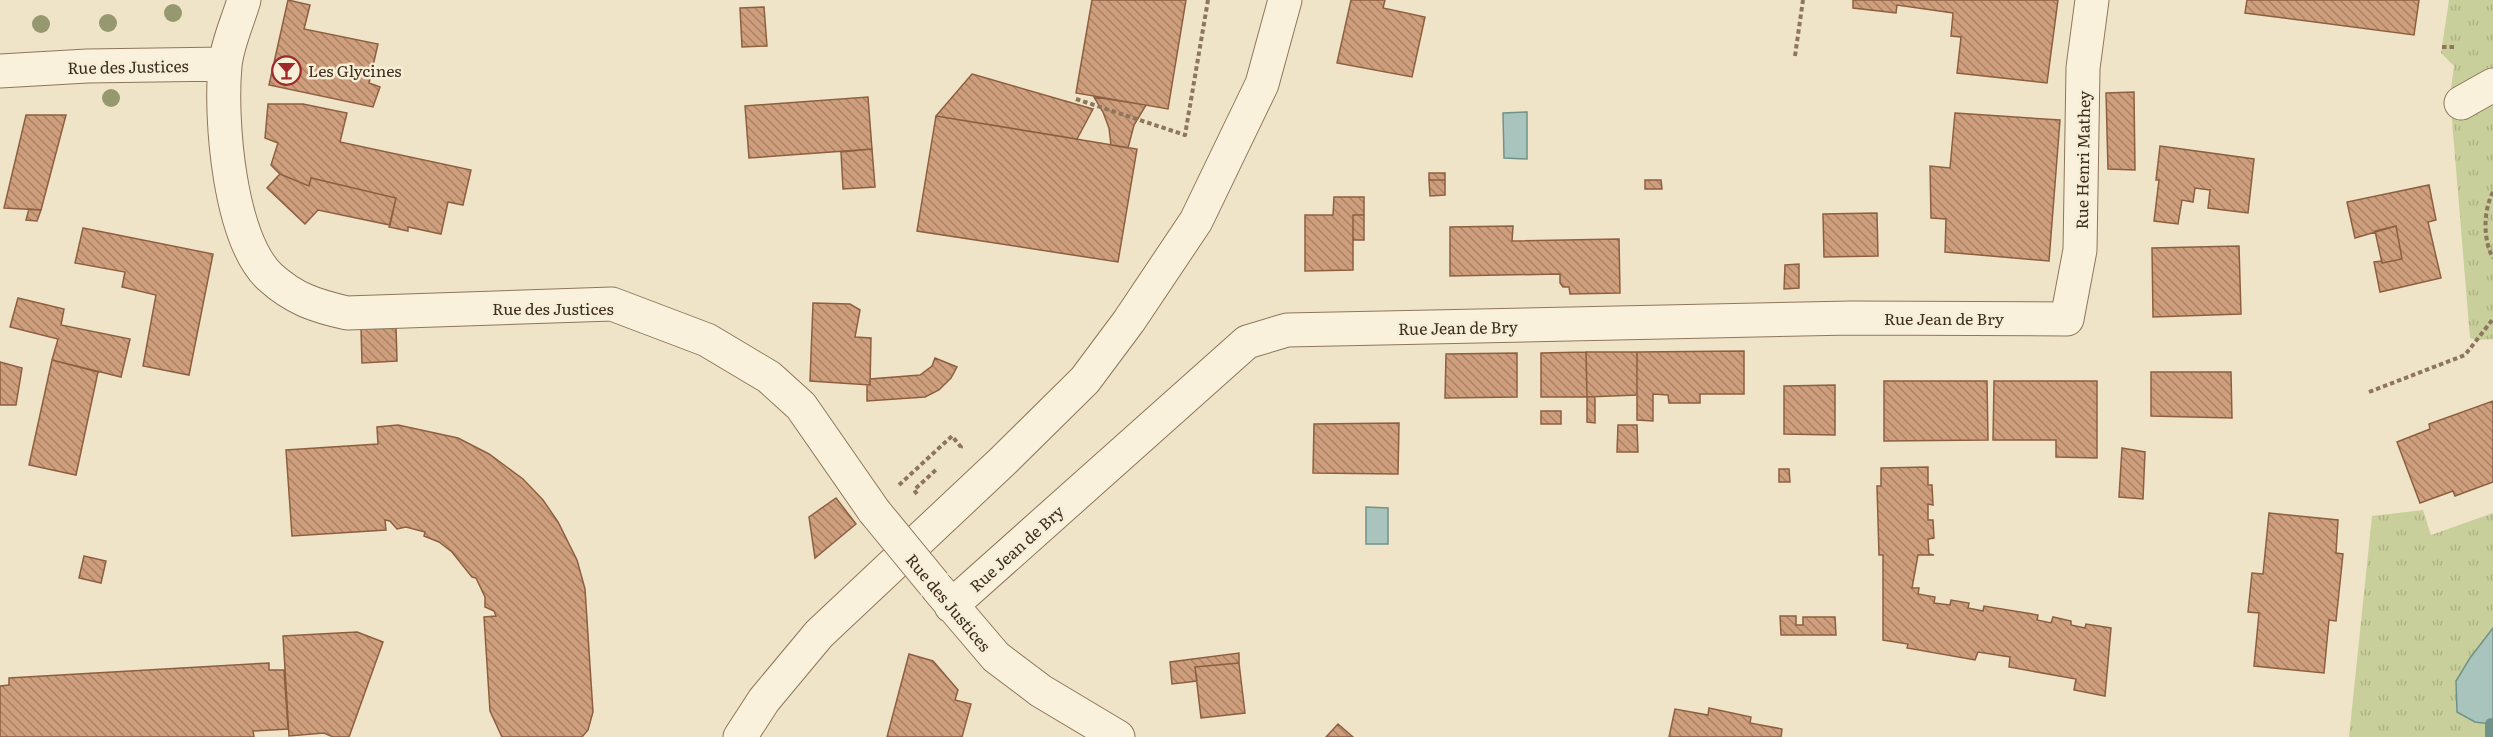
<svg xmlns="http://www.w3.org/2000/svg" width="2493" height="737" font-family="Literata,serif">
	<defs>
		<pattern id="grass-tufts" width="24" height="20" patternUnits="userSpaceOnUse" patternTransform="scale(1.5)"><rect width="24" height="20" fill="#c9cf9b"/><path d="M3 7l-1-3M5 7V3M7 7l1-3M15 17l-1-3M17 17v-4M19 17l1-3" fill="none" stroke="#aeb285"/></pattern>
		<pattern id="building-back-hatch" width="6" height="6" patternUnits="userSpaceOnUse" patternTransform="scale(1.5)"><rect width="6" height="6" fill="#cf9f7d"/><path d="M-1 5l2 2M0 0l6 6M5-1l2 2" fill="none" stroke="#a98266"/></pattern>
	</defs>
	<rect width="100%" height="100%" fill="#f0e4c8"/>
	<!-- grass -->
	<path fill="url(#grass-tufts)" d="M2449 0H2493V339L2477 340 2470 338 2450 96 2454 66 2441 53Z
		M2423 510 2431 535 2493 513V737H2349L2372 516Z"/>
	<!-- water -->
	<path fill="#a9c4bc" stroke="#6f938a" stroke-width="1.5" d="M1527 112V159L1504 158 1503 113Z
		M1366 507 1388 508V544H1366Z
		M2493 628V719L2491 724 2475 722 2457 712 2456 681 2470 658Z"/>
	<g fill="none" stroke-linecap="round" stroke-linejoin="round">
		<!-- stream -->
		<path stroke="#6f938a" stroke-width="12" d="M2491 724V737"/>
	</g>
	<!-- building -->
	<path fill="url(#building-back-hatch)" stroke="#8d5f41" stroke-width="1.5" d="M288 0 310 5 304 29 378 44 369 83 380 87 373 107 269 85Z
		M1092 0H1186L1168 109 1076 93Z
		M1351 0H1385L1383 8 1425 17 1412 77 1337 63Z
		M1853 0H2058L2047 83 1957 73 1961 37 1951 36 1953 13 1897 5 1896 13 1853 8Z
		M2247 0H2419L2414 35 2245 13Z
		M764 7 767 46 742 47 740 8Z
		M972 74 1093 109 1077 139 936 116Z
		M2134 92 2135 170 2108 169 2106 93Z
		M868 97 872 149 749 158 745 106Z
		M1094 97 1146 105 1134 125 1128 148 1111 145 1109 128 1103 112Z
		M268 104H303L347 113 340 142 471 170 463 205 448 202 441 234 408 227V231L389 227 396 198 311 178 309 186 280 174 271 165 278 143 265 138Z
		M1955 113 2060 120 2049 261 1945 252 1946 219 1931 218 1930 166 1950 168Z
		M26 115H66L41 210 4 208Z
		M936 116 1137 149 1118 262 917 231Z
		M2160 146 2254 159 2248 213 2208 208 2210 190 2195 188 2193 202 2182 200 2178 224 2154 221 2159 180H2156Z
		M872 149 875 187 843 189 841 152Z
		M1429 173H1445V180H1429Z
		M280 174 309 186 311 178 396 198 390 225 318 210 305 224 267 188Z
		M1429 180H1445V195L1430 196Z
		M1645 180H1661L1662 189H1645Z
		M2429 185 2436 220 2428 222 2441 278 2380 292 2374 262 2382 261V263L2402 259 2396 226 2355 238 2347 202Z
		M1334 197H1364V215H1353V270L1305 271V215H1333Z
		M29 209 41 210 37 221 26 220Z
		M1877 213 1878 256 1824 257 1823 214Z
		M1353 215H1364V240H1353Z
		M1513 226 1512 241 1619 239 1620 293 1570 294 1569 287H1563L1560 283V274L1450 276V227Z
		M2396 226 2402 259 2382 263 2375 231Z
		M83 228 213 254 189 375 143 366 156 295 122 287 125 272 75 263Z
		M2239 246 2241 314 2153 317 2152 248Z
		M1799 264V288L1784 289 1785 265Z
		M18 298 64 309 61 325 130 339 121 377 52 360 58 339 10 327Z
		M813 303 850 304 860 310 855 337 871 338 870 385 810 381Z
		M396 326 397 361 362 363 361 328Z
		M1744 351V394H1700V403H1669L1668 395 1653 394V421L1637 420V352Z
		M1586 352 1587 397H1541V353Z
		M1586 352H1637V395L1587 397Z
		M1517 353V397L1445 398 1446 354Z
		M935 358 957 367 951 378 939 390 925 397 867 401V385H870V379L920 375 932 366Z
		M52 360 98 372 76 475 29 465Z
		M0 362 22 368 16 405H0Z
		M2151 372H2231L2232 418 2151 416Z
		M1884 381H1987L1988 440 1884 441Z
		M1994 381H2097V458L2056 457V440H1993Z
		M1835 385V435L1784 434V386Z
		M1587 397H1595V423L1587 422Z
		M2493 401V482L2455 496 2453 491 2420 503 2397 442 2430 429 2429 424Z
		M1541 411H1561V424H1541Z
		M1399 423 1398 474 1313 473 1314 424Z
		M398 425 458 438 489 454 523 479 543 500 558 522 577 560 585 589 593 712 588 730 582 737H502L490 711 484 617 496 616 494 611 485 607V597L476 578 472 577 452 552 439 542 424 536 425 532 406 527 397 529 390 521 385 520 386 530 292 536 286 450 378 444 377 427Z
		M1618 425H1637L1638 452H1617Z
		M2122 448 2145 452 2143 499 2119 497Z
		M1928 467V485H1932L1933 505 1928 504V520H1933L1934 538 1928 539 1929 554 1934 555H1918L1912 588H1919L1918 594 1935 597 1934 603 1950 605 1951 600 1969 603 1968 608 1983 611 1984 606 2038 615 2037 620 2051 623 2053 617 2071 621V625L2085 628 2086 624 2111 628 2105 696 2074 690 2076 679 2009 667 2010 657 1978 652 1975 660 1907 648 1908 644 1883 640V555H1879L1877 486H1881V468Z
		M1779 469H1789L1790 482H1779Z
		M836 498 856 524 815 558 809 517Z
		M2269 513 2338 520 2336 553 2343 554 2336 621 2329 620 2324 673 2254 666 2259 613 2248 612 2252 573 2263 574Z
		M84 556 106 561 101 583 79 578Z
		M1780 616H1796V625H1803V617H1835L1836 635H1781Z
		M357 632 383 642 349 737H333L324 733 289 736 283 636Z
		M1239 653V663L1195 667 1197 681 1172 684 1170 662Z
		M909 654 933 661 958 690 955 700 971 704 962 737H887Z
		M269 663V670H284L288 729 253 731 254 737H0V686L9 685V678Z
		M1239 663 1245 713 1201 718 1195 667Z
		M1709 708 1751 717 1750 723 1782 729 1781 737H1669L1675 709 1708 715Z
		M1338 724 1353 737H1326Z"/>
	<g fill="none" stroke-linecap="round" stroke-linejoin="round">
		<defs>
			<path id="minor" d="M244 0C238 21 227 44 225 66 220 118 229 239 270 277 294 299 316 306 347 313L612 304 707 340 769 377 801 406 874 511
				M0 71 87 66 225 64
				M2461 103 2493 85
				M938 589 996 657 1041 691 1118 737
				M951 606 1247 342 1287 330 1851 318 2067 319 2080 250 2083 68 2092 0
				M740 737 764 700 819 634 1004 460 1085 380 1129 321 1196 221 1262 84 1285 0"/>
		</defs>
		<!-- minor casing -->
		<use href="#minor" stroke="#8d765c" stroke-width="35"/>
		<!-- path -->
		<path stroke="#8d765c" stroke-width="4" stroke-dasharray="4.5 3" stroke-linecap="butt" d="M2442 47H2454
			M1795 56 1803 0
			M1076 99 1185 135 1208 0
			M2493 192C2483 211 2483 240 2493 258
			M2369 392 2465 355 2493 319
			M899 485 952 436 961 447 959 449
			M917 494 914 490 938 468"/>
		<!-- minor -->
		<use href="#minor" stroke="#faf1dc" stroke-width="33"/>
		<defs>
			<path id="minor-bridge" d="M874 511 934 584"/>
		</defs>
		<!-- minor-bridge casing -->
		<use href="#minor-bridge" stroke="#8d765c" stroke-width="35" stroke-linecap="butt"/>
		<!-- minor-bridge -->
		<use href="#minor-bridge" stroke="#faf1dc" stroke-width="33"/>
	</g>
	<!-- trees -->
	<g fill="#96986f">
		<circle cx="173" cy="13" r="9"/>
		<circle cx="108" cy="23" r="9"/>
		<circle cx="41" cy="24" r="9"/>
		<circle cx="111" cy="98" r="9"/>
	</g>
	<!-- icons -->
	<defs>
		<symbol id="bar-ring" viewBox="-11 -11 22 22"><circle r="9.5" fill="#f7eed8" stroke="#9e2a2b" stroke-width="1.5"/><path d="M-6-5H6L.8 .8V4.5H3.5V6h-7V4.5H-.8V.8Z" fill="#9e2a2b"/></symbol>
	</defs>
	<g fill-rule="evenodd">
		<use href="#bar-ring" x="270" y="54" width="33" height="33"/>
	</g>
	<g text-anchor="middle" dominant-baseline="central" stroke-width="5" stroke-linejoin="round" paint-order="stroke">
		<!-- street labels -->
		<g font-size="16" fill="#3d2e20" stroke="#f7eed8">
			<text transform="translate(128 66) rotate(-1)">Rue des Justices</text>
			<text transform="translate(2082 160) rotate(-89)">Rue Henri Mathey</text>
			<text x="553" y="308">Rue des Justices</text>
			<text x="1944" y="318">Rue Jean de Bry</text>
			<text transform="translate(1458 327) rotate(-1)">Rue Jean de Bry</text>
			<text transform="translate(1016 548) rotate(-42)">Rue Jean de Bry</text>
			<text transform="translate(949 602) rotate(50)">Rue des Justices</text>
		</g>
		<!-- poi labels -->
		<g font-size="16" fill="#3d2e20" stroke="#f7eed8" text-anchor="start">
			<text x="308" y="70">Les Glycines</text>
		</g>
	</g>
</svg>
